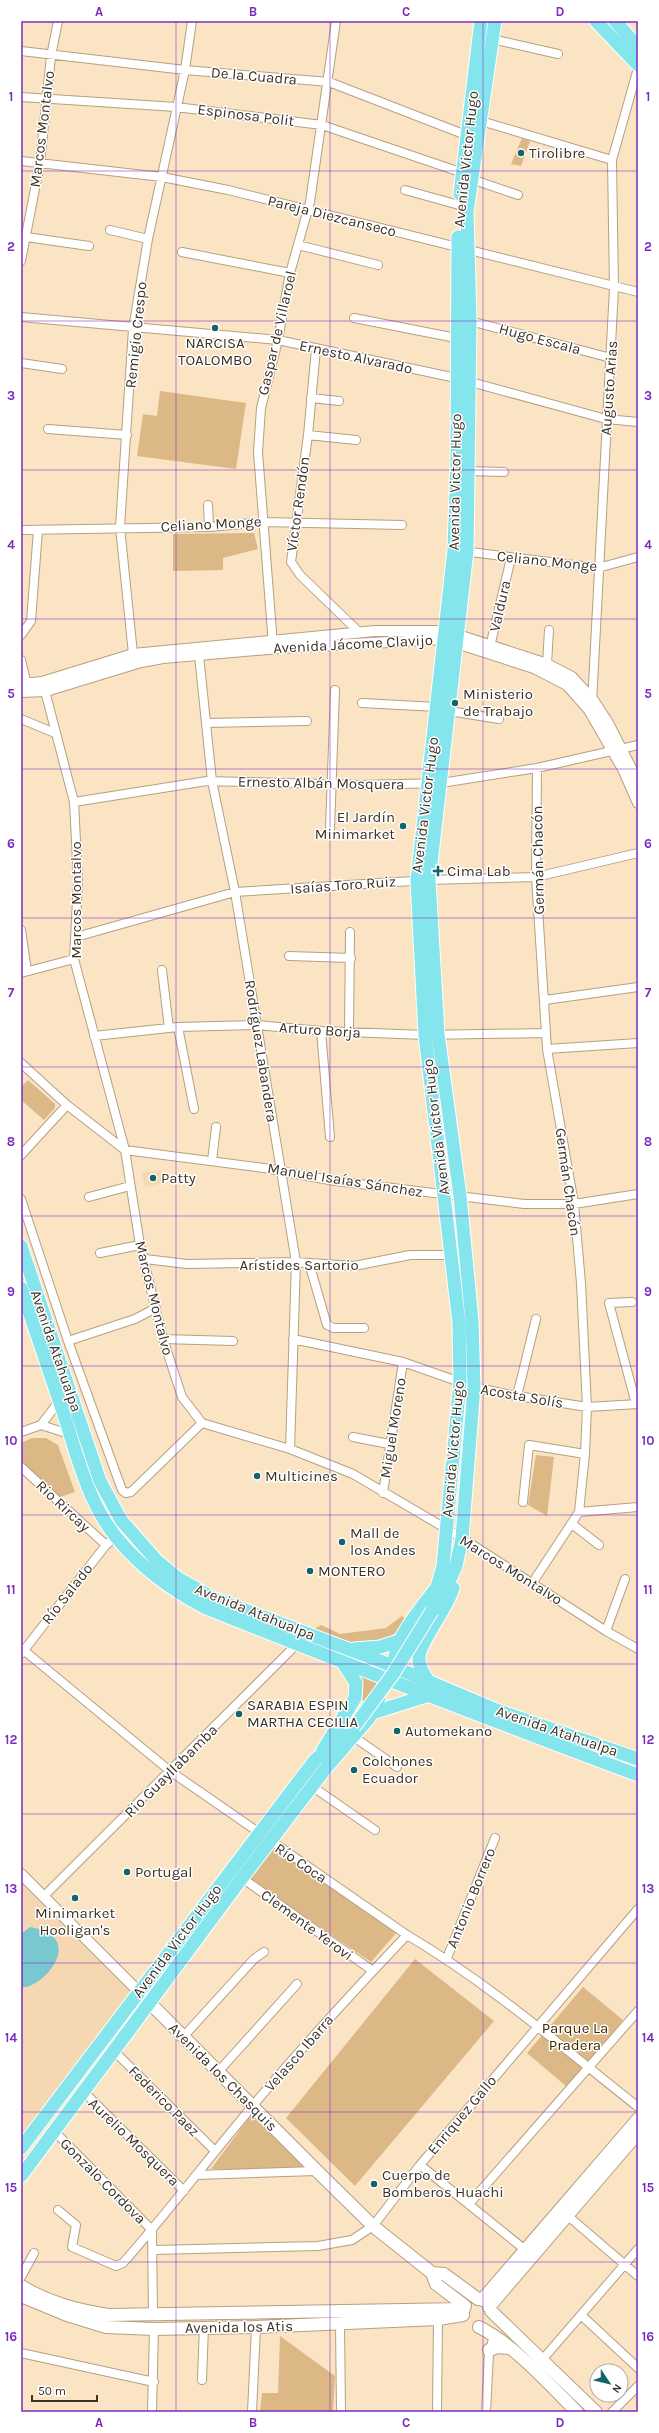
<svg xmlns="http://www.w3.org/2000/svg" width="659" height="2433" font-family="Karla,sans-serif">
	<rect width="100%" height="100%" fill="#fbe4c4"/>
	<!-- built -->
	<path fill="#f5d8b2" d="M161 1170 163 1183 145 1187 142 1173Z
		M21 1878 132 1989 21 2137Z"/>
	<!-- green -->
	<path fill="#dcb886" d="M522 138 530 141 521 166 511 164Z
		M160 391 246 403 236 469 137 456 143 414 157 416Z
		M254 533 258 549 223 558V570L173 571V534Z
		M28 1080 55 1104V1108L44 1120 21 1100V1087Z
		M32 1438H46L58 1445 75 1492 57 1498 21 1461V1443Z
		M536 1455 554 1457 547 1516 528 1505Z
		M402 1616 409 1622C374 1655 351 1645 311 1631L321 1625 340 1634 386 1628Z
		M360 1675 379 1684 365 1701 360 1699Z
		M271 1846 398 1931 371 1962 249 1879Z
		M415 1959 494 2021 355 2186 286 2118Z
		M583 1987 623 2020 567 2087 527 2053Z
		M251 2115 307 2169H211Z
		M280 2336 335 2376 333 2412H260L262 2393H278Z"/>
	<!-- water -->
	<path fill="#77c8cf" d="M30 1927C90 1937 40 1991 21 1987V1934Z"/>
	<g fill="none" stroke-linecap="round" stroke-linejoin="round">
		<defs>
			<path id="minor" d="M492 39 558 54
				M21 51 185 70 329 82 471 137
				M21 97 176 107 322 125 463 173
				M481 121 612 160
				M21 161 162 177 228 190 638 292
				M471 179 518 195
				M405 190 459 205
				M110 230 148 239
				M26 237 89 246
				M298 245 378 265
				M182 252 290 273
				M21 261 40 163 51 56 58 21
				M21 317 278 340 456 378 606 419 638 422
				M354 318 456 338
				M470 321 611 358
				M316 349 308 435 291 562 300 575 359 632
				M21 363 62 369
				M311 398 339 401
				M48 429 127 435
				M308 435 356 440
				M466 471 504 472
				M208 505 209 527
				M21 530 209 527 264 522 402 525
				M463 551 598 568 638 557
				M21 635 31 621 38 530
				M273 645 258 452 261 408 278 340 290 273 310 202 336 21
				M489 651 511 558
				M133 654 120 527 133 329 148 239 185 70 192 21
				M199 655 212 781 235 892 296 1262 290 1449
				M21 660 28 689
				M547 664 549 630
				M44 687 74 802 78 881 74 959 125 1150 140 1245 163 1339 182 1397 202 1423 290 1449 353 1474 462 1538 606 1631 638 1649
				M362 703 437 707
				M592 703 614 288 612 160 638 68
				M449 711 499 719
				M21 719 55 733
				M206 723 307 721
				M74 802 207 781 360 785 441 783 537 768 638 745
				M330 829 335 690
				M21 930 27 971
				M76 937 235 892 429 880 536 877 638 853
				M289 956 351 958
				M162 970 169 1028
				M21 973 74 959
				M545 1000 638 987
				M178 1027 194 1109
				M321 1031 330 1137
				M349 1032 350 932
				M94 1036 178 1027 257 1025 321 1031 425 1035 546 1033
				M547 1049 638 1043
				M21 1063 67 1105 125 1150 264 1168 335 1181 524 1204H574L638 1194
				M21 1155 67 1105
				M212 1161 216 1127
				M89 1197 130 1186
				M21 1199 68 1341 122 1490 126 1493 131 1492 202 1423
				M100 1253 140 1245
				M145 1259 187 1264 296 1262 354 1266 410 1255H451
				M309 1263 327 1325 334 1328H364
				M632 1302 609 1303 636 1404
				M163 1339 233 1341
				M293 1339 403 1362 474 1387 511 1395 587 1407 638 1404
				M68 1341 135 1319 156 1308
				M517 1396 536 1319
				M41 1425 69 1434
				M21 1432 41 1425 60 1400
				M353 1437 389 1444
				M21 1467 106 1545
				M383 1493 403 1362
				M523 1502 529 1445 585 1454
				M579 1512 638 1507
				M572 1524 599 1545
				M533 1582 579 1512 585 1454 587 1407 581 1283 574 1204 547 1049 536 877 537 768
				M606 1631 625 1579
				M21 1648 170 1771 407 1935C490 1984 562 2047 638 2107
				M21 1654 106 1545 115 1537
				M354 1737 397 1767
				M313 1787 375 1830
				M242 1878 373 1971
				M43 1897 297 1644
				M447 1958 495 1838
				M183 2037 254 1959 264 1952
				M114 2051 215 2151
				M218 2072 297 1984
				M84 2092 184 2191
				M54 2131 152 2230 153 2315
				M420 2165 529 2253
				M197 2175 317 2171
				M469 2204 638 2011
				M58 2210 76 2225 72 2247 116 2266 123 2263C162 2219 198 2172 236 2126 290 2060 348 1997 407 1935
				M568 2216 638 2276
				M154 2250 318 2246 352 2240 373 2226 420 2165 638 1909
				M21 2277 34 2253
				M581 2315 638 2368
				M340 2324 341 2412
				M21 2353 154 2382
				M542 2360 638 2249
				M202 2380 204 2326
				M152 2412 154 2329
				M252 2412 256 2327
				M437 2412 438 2319
				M486 2412 489 2353 494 2336
				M612 2412 638 2386"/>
			<path id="tertiary" d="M21 684 42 682 133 654 375 631H446L547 664 572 677 593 700 608 723 638 782
				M21 692 46 691 141 662 163 658 280 648 444 639 534 668 567 685 589 710 623 769 638 803
				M21 1874 139 1992"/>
			<path id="secondary" d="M139 1992 317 2171 373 2226 432 2273 436 2284 465 2306
				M432 2273 444 2274 478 2299
				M21 2286C49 2303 77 2310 108 2315L464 2309
				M21 2296 67 2315 106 2327 154 2329 256 2327 438 2319 463 2315
				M482 2300 638 2119
				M489 2307 638 2133
				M491 2311 596 2412
				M479 2327C513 2344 550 2385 577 2412
				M489 2350 498 2347 508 2348"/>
			<path id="primary" d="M596 21 638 65
				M615 21 638 47
				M460 194 481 21
				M21 1246 100 1481 121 1520 157 1561 179 1579 213 1598 380 1661 496 1710 638 1759
				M21 1288C34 1327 47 1365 60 1403 75 1447 86 1500 116 1537 141 1568 171 1590 206 1608 350 1665 493 1721 638 1775
				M438 1602 437 1587 443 1566 460 1382 459 1323 425 1035 417 880 454 550 457 461 458 237
				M432 1611 444 1593 456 1566 462 1538 474 1387 472 1321 460 1196 438 1034 429 880 467 551 470 321 467 212 495 21
				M354 1649 380 1647 399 1641
				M394 1674C390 1641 419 1612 437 1587
				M429 1682C424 1675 418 1666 419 1657 419 1643 448 1607 453 1588
				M372 1713 426 1696
				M323 1750 355 1698 356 1683 343 1663
				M21 2148 299 1781 316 1759 346 1735
				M21 2176 242 1878 326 1768 369 1718 379 1698"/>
		</defs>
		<!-- minor casing -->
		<use href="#minor" stroke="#b6a081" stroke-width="10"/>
		<!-- tertiary casing -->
		<use href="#tertiary" stroke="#b6a081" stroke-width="12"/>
		<!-- secondary casing -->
		<use href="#secondary" stroke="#b6a081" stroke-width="14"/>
		<!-- primary casing -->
		<use href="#primary" stroke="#fff" stroke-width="15"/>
		<!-- minor -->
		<use href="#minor" stroke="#fff" stroke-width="8"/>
		<!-- tertiary -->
		<use href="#tertiary" stroke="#fff" stroke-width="10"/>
		<!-- secondary -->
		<use href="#secondary" stroke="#fff" stroke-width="12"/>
		<!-- primary -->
		<use href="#primary" stroke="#85e5ec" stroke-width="13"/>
		<defs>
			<path id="primary-bridge" d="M354 1727 393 1674 432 1611"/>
		</defs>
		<!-- primary-bridge casing -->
		<use href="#primary-bridge" stroke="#fff" stroke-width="15" stroke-linecap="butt"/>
		<!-- primary-bridge -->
		<use href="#primary-bridge" stroke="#85e5ec" stroke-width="13"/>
	</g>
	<!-- grid -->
	<path fill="none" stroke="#7b2cbf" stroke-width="1" stroke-opacity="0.55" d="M176 21V2412M330 21V2412M483 21V2412M21 171H638M21 321H638M21 470H638M21 619H638M21 769H638M21 918H638M21 1067H638M21 1216H638M21 1366H638M21 1515H638M21 1664H638M21 1814H638M21 1963H638M21 2112H638M21 2262H638"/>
	<!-- markers -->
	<g fill="#146369" stroke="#fff" stroke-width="1.5">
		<circle cx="521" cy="153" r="4"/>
		<circle cx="215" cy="328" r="4"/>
		<circle cx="455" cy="703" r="4"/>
		<circle cx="403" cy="826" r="4"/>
		<path d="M436 865h4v4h4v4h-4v4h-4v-4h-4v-4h4z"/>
		<circle cx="153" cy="1178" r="4"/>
		<circle cx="257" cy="1476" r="4"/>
		<circle cx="342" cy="1542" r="4"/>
		<circle cx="310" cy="1571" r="4"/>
		<circle cx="239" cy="1714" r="4"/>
		<circle cx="397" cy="1731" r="4"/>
		<circle cx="354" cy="1770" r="4"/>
		<circle cx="127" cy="1872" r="4"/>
		<circle cx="75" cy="1898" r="4"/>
		<circle cx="374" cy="2184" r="4"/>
	</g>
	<g text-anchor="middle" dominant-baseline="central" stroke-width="3" stroke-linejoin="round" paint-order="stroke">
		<!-- street labels -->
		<g font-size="15" fill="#3c3226" stroke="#fff">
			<text transform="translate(254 76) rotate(5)">De la Cuadra</text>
			<text transform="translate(246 115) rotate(7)">Espinosa Polit</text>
			<text transform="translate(42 129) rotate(-83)">Marcos Montalvo</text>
			<text transform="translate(466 159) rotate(-84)">Avenida Victor Hugo</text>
			<text transform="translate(332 216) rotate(14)">Pareja Diezcanseco</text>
			<text transform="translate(277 333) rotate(-77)">Gaspar de Villaroel</text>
			<text transform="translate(136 335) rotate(-84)">Remigio Crespo</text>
			<text transform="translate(540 339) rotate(15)">Hugo Escala</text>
			<text transform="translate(356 357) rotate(12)">Ernesto Alvarado</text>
			<text transform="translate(609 388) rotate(-86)">Augusto Arias</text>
			<text transform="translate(455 482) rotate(-89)">Avenida Victor Hugo</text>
			<text transform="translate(298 504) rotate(-82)">Víctor Rendón</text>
			<text transform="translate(211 524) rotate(-3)">Celiano Monge</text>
			<text transform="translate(547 561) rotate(6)">Celiano Monge</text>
			<text transform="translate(500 606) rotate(-77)">Valdura</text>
			<text transform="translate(353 644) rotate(-3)">Avenida Jácome Clavijo</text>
			<text transform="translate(321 783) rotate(1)">Ernesto Albán Mosquera</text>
			<text transform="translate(425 805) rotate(-83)">Avenida Victor Hugo</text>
			<text transform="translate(538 860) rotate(-91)">Germán Chacón</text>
			<text transform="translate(343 885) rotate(-4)">Isaías Toro Ruiz</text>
			<text transform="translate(76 900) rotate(-90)">Marcos Montalvo</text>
			<text transform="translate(320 1030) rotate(4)">Arturo Borja</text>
			<text transform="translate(261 1051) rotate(81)">Rodríguez Labandera</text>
			<text transform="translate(436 1127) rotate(-97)">Avenida Victor Hugo</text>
			<text transform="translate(345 1180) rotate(9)">Manuel Isaías Sánchez</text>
			<text transform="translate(568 1182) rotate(82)">Germán Chacón</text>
			<text x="299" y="1265">Arístides Sartorio</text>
			<text transform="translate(154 1298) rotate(76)">Marcos Montalvo</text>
			<text transform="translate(56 1351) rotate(71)">Avenida Atahualpa</text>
			<text transform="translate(522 1396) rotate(10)">Acosta Solís</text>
			<text transform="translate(393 1428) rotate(-81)">Miguel Moreno</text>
			<text transform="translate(453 1449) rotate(-85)">Avenida Victor Hugo</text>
			<text transform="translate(63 1506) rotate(43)">Rio Rircay</text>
			<text transform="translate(511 1570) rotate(32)">Marcos Montalvo</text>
			<text transform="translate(67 1594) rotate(-52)">Río Salado</text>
			<text transform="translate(255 1612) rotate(22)">Avenida Atahualpa</text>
			<text transform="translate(557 1731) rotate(19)">Avenida Atahualpa</text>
			<text transform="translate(171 1771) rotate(-45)">Rio Guayllabamba</text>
			<text transform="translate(301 1863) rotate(34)">Río Coca</text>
			<text transform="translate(471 1898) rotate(-68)">Antonio Borrero</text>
			<text transform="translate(307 1925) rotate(36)">Clemente Yerovi</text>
			<text transform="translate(177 1941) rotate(-53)">Avenida Victor Hugo</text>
			<text transform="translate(299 2053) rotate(-49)">Velasco Ibarra</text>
			<text transform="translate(223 2077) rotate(45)">Avenida los Chasquis</text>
			<text transform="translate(164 2101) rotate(45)">Federico Paez</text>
			<text transform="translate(462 2115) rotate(-50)">Enriquez Gallo</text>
			<text transform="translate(134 2142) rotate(44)">Aurelio Mosquera</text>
			<text transform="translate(103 2181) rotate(45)">Gonzalo Cordova</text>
			<text transform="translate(239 2327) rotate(-1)">Avenida los Atis</text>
		</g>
		<!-- poi labels -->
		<g font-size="15" fill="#3c3226" stroke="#fff" text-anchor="start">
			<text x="529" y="153">Tirolibre</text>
			<text x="215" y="343" text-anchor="middle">NARCISA<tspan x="215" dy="17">TOALOMBO</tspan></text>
			<text x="463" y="694">Ministerio<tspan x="463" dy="17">de Trabajo</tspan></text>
			<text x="395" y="817" text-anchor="end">El Jardín<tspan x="395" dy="17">Minimarket</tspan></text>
			<text x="447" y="871">Cima Lab</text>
			<text x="161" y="1178">Patty</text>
			<text x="265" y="1476">Multicines</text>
			<text x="350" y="1533">Mall de<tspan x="350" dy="17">los Andes</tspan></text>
			<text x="318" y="1571">MONTERO</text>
			<text x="247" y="1705">SARABIA ESPIN<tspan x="247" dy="17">MARTHA CECILIA</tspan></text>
			<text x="405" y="1731">Automekano</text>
			<text x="362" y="1761">Colchones<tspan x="362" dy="17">Ecuador</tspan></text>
			<text x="135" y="1872">Portugal</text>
			<text x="75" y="1913" text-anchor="middle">Minimarket<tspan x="75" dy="17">Hooligan's</tspan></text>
			<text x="382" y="2175">Cuerpo de<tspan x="382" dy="17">Bomberos Huachi</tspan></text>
		</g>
		<!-- park labels -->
		<g font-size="15" fill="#412900" stroke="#fff">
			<text x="575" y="2028">Parque La<tspan x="575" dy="17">Pradera</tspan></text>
		</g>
	</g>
	<!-- border -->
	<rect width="659" height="2433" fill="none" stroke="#ffffff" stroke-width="44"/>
	<!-- north arrow -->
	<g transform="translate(609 2383) rotate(125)"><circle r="19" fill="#ffffff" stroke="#b1ada8"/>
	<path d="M0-3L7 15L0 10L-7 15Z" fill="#146369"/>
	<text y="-6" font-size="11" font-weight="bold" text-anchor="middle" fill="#3c3226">N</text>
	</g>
	<!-- scale -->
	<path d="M32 2395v6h65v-6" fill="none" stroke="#3c3226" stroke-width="2"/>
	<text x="38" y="2395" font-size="12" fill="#3c3226" stroke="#ffffff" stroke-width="3" paint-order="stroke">50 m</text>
	<rect x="22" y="22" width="615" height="2389" fill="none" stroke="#7b2cbf" stroke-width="1.5"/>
	<g font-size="13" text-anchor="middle" font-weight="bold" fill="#7b2cbf">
		<text x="99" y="16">A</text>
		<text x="253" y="16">B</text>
		<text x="406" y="16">C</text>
		<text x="560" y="16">D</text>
		<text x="11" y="101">1</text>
		<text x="648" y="101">1</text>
		<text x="11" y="251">2</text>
		<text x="648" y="251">2</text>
		<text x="11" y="400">3</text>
		<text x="648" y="400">3</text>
		<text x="11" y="549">4</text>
		<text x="648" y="549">4</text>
		<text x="11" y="698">5</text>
		<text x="648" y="698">5</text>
		<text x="11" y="848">6</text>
		<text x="648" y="848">6</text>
		<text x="11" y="997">7</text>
		<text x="648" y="997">7</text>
		<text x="11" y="1146">8</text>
		<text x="648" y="1146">8</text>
		<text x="11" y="1296">9</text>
		<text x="648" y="1296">9</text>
		<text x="11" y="1445">10</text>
		<text x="648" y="1445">10</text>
		<text x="11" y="1594">11</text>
		<text x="648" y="1594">11</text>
		<text x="11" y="1744">12</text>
		<text x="648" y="1744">12</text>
		<text x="11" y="1893">13</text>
		<text x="648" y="1893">13</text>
		<text x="11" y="2042">14</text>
		<text x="648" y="2042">14</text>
		<text x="11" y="2192">15</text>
		<text x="648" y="2192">15</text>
		<text x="11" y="2341">16</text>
		<text x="648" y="2341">16</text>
		<text x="99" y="2427">A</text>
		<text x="253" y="2427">B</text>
		<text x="406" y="2427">C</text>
		<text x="560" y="2427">D</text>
	</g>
</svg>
